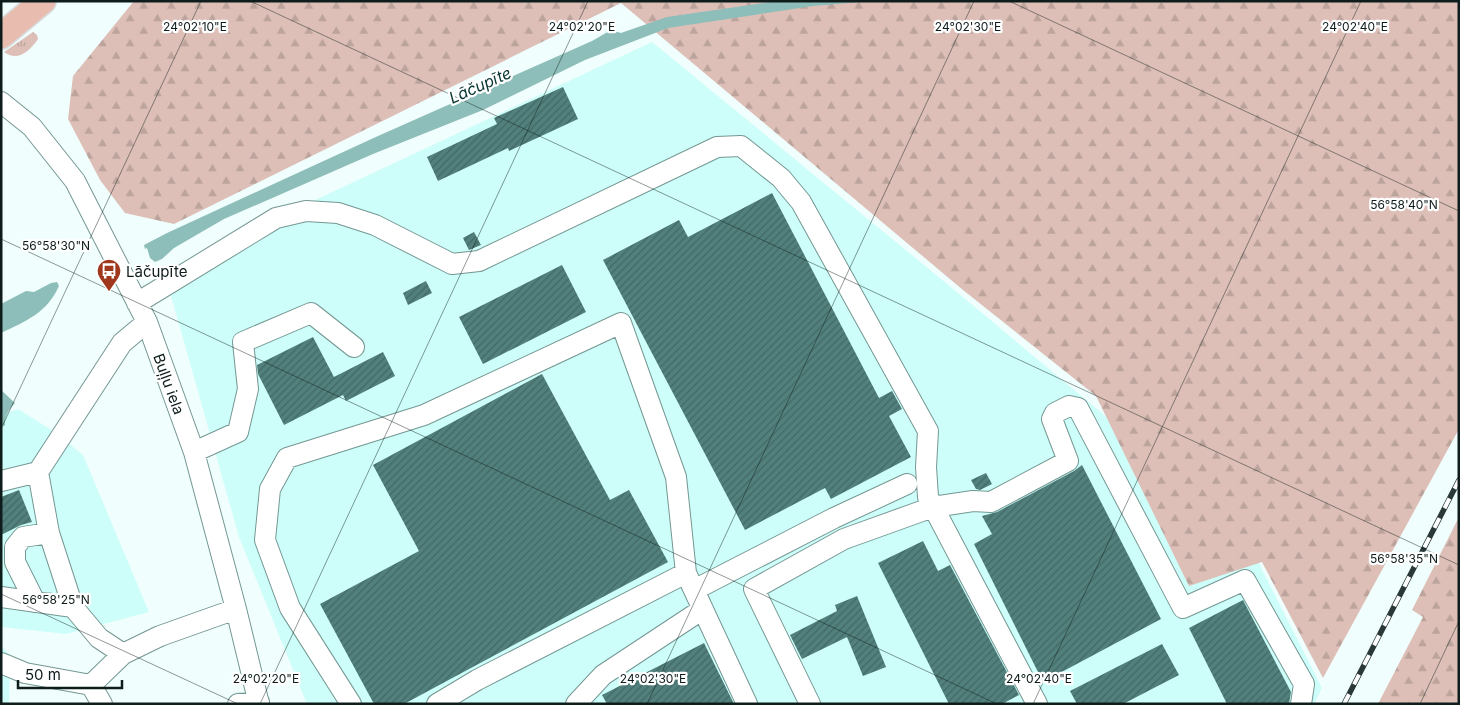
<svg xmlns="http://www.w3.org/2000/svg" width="1460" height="705" font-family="Inter,sans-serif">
	<defs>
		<pattern id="grass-tufts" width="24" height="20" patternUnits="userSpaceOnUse" patternTransform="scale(1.25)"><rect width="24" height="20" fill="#ddbfb7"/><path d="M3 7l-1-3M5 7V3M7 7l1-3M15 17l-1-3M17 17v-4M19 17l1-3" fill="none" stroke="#bca49d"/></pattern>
		<pattern id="forest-firs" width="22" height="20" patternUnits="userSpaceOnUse" patternTransform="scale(1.25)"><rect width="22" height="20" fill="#ddbfb7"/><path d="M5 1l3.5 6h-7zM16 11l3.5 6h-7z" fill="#bca49d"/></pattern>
		<pattern id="building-hatch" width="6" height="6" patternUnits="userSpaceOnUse" patternTransform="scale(1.25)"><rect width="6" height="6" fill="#52807c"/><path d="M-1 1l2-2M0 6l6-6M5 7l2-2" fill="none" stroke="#426865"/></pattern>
	</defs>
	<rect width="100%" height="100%" fill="#f0fefd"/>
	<!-- built -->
	<path fill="#cefef9" d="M652 42 952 288 1242 530 1322 688 1314 704H307L239 537 164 271Z
		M18 409 53 431 83 455 149 612 66 634 1 627V415Z
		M1 645 10 656 9 704H1Z"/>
	<!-- grass -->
	<path fill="url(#grass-tufts)" d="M33 32 37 35 38 39C29 52 17 62 4 52Z"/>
	<!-- forest -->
	<path fill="url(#forest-firs)" d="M134 1H1459V429L1323 678 1262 562 1189 586 1096 396 963 290 621 3 174 224 125 213 100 180 68 119 73 76Z
		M1459 517V704H1378L1423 617 1412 610Z"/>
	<!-- water -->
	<path fill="#8ebeb9" d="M778 1H872L813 6 668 28 585 60 483 110 373 154 224 219 174 248 162 259 155 262 150 258 147 248 145 249 144 245 167 233 378 136 592 41 611 30 621 33 667 17Z
		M57 282 59 286C47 313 26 321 1 333V304L26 291 34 292 51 283Z
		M1 390 15 403C9 409 4 417 5 426L1 425Z"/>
	<!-- building -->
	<path fill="url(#building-hatch)" d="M563 87 578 119 509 151 508 148 438 181 427 157 497 124 494 118Z
		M772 193 879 398 892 391 902 409 889 416 911 457 831 499 825 488 745 530 603 260 679 220 688 237Z
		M474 232 481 245 469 250 463 238Z
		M562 265 586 312 483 364 459 317Z
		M426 281 432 293 408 305 403 293Z
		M313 337 334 377 383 352 395 376 346 401 343 395 284 425 258 374 257 365Z
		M542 374 610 500 629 490 668 562 404 704H374L320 604 419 551 373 465Z
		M1082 465 1161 619 1043 682 974 544 992 534 982 516 997 512 1074 471Z
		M986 473 992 484 980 490 976 489 971 480Z
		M19 490 32 522 21 525 1 535V497Z
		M923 541 938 571 950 565 1019 695 1002 704H949L878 563Z
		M857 596 886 667 863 676 847 637 802 659 790 635 837 611 835 605Z
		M1243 600 1291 692 1289 704H1227L1189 628Z
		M704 643 734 704H607L602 695Z
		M1162 644 1179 675 1123 704H1077L1070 691Z"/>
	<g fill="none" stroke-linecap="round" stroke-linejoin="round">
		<defs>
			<path id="minor" d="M1 102 32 127 75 181 147 322 194 452 236 609 259 704
				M137 303 276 218 306 211 338 213 375 225 452 264 479 261 717 147 741 146 781 178 801 202 928 431 926 467 928 497 1037 704
				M147 322 122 343 38 472 49 533 73 607 99 638 123 654 160 636 236 609
				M194 452 238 432 248 389 243 342 311 313 354 347
				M1 481 38 472
				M694 590 834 518 907 484
				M1 597 73 607
				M35 602 15 562V547L23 537 49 533
				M1 663 25 673 91 685 102 704
				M91 685 123 654
				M238 704 259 702
				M351 704 290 608 265 540 270 489 287 458 424 415 621 323 676 477 686 573
				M437 704 477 680 686 573 747 704
				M576 704 603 675 703 609
				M810 704 754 589 844 539 933 507 973 501 991 502 1068 461 1052 419 1055 413 1069 406 1078 408 1183 608 1245 580 1304 684 1301 704"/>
			<path id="major" d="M1 36 43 1"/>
		</defs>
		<!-- minor casing -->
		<use href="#minor" stroke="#749793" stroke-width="22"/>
		<!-- major casing -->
		<use href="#major" stroke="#d8dbdb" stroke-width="28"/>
		<!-- minor -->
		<use href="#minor" stroke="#fff" stroke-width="20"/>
		<!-- major -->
		<use href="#major" stroke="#e9bcb0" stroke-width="25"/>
		<defs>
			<path id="rail" d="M1344 704 1459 480"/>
		</defs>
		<!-- rail casing -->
		<use href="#rail" stroke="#2a3837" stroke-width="5.5"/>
		<!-- rail -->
		<use href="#rail" stroke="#fff" stroke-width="4" stroke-dasharray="11" stroke-linecap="butt"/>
	</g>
	<!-- ticks -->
	<path fill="none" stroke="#0e1c1b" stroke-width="1" stroke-opacity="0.45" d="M250 1 1459 565M1009 1 1459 211M1 239 997 704M1 429 201 1M1 594 238 704M260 704 588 1M647 704 974 1M1033 704 1361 1M1420 704 1459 621"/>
	<!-- icons -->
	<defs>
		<symbol id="bus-pin" viewBox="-11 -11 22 30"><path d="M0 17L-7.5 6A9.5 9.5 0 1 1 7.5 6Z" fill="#a0381e" stroke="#fff"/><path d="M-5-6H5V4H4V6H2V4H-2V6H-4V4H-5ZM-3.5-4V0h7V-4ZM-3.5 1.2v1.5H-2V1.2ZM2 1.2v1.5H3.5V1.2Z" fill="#fff"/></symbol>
	</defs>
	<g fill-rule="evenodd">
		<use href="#bus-pin" x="95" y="257" width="28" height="38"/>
	</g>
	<g text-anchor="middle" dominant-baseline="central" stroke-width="4.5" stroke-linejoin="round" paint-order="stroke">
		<!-- poi labels -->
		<g font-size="15" fill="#0e1c1b" stroke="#fff" text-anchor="start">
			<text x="126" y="271">Lāčupīte</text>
		</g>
		<!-- street labels -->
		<g font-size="15" fill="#0e1c1b" stroke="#fff">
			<text transform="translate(169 384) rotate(70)">Buļļu iela</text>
		</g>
		<!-- water labels -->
		<g font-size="16" font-style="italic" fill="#073633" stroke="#fff">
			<text transform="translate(480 85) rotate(-24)">Lāčupīte</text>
		</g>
	</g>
	<g font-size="12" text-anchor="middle" fill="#0e1c1b" stroke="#fff" stroke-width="4.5" stroke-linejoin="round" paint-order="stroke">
		<text x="195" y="31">24°02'10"E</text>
		<text x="582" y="31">24°02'20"E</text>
		<text x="968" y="31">24°02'30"E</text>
		<text x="1355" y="31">24°02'40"E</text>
		<text x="1404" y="209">56°58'40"N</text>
		<text x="56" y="250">56°58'30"N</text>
		<text x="1404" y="563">56°58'35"N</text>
		<text x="56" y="604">56°58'25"N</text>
		<text x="653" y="683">24°02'30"E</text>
		<text x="266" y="683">24°02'20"E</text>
		<text x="1039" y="683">24°02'40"E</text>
	</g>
	<!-- border -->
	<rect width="1460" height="705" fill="none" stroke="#0e1c1b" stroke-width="5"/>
	<!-- scale -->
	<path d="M18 680v8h104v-8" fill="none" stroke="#0e1c1b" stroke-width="2.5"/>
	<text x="25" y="680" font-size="15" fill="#0e1c1b" stroke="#ffffff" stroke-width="4" paint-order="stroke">50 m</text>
</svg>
